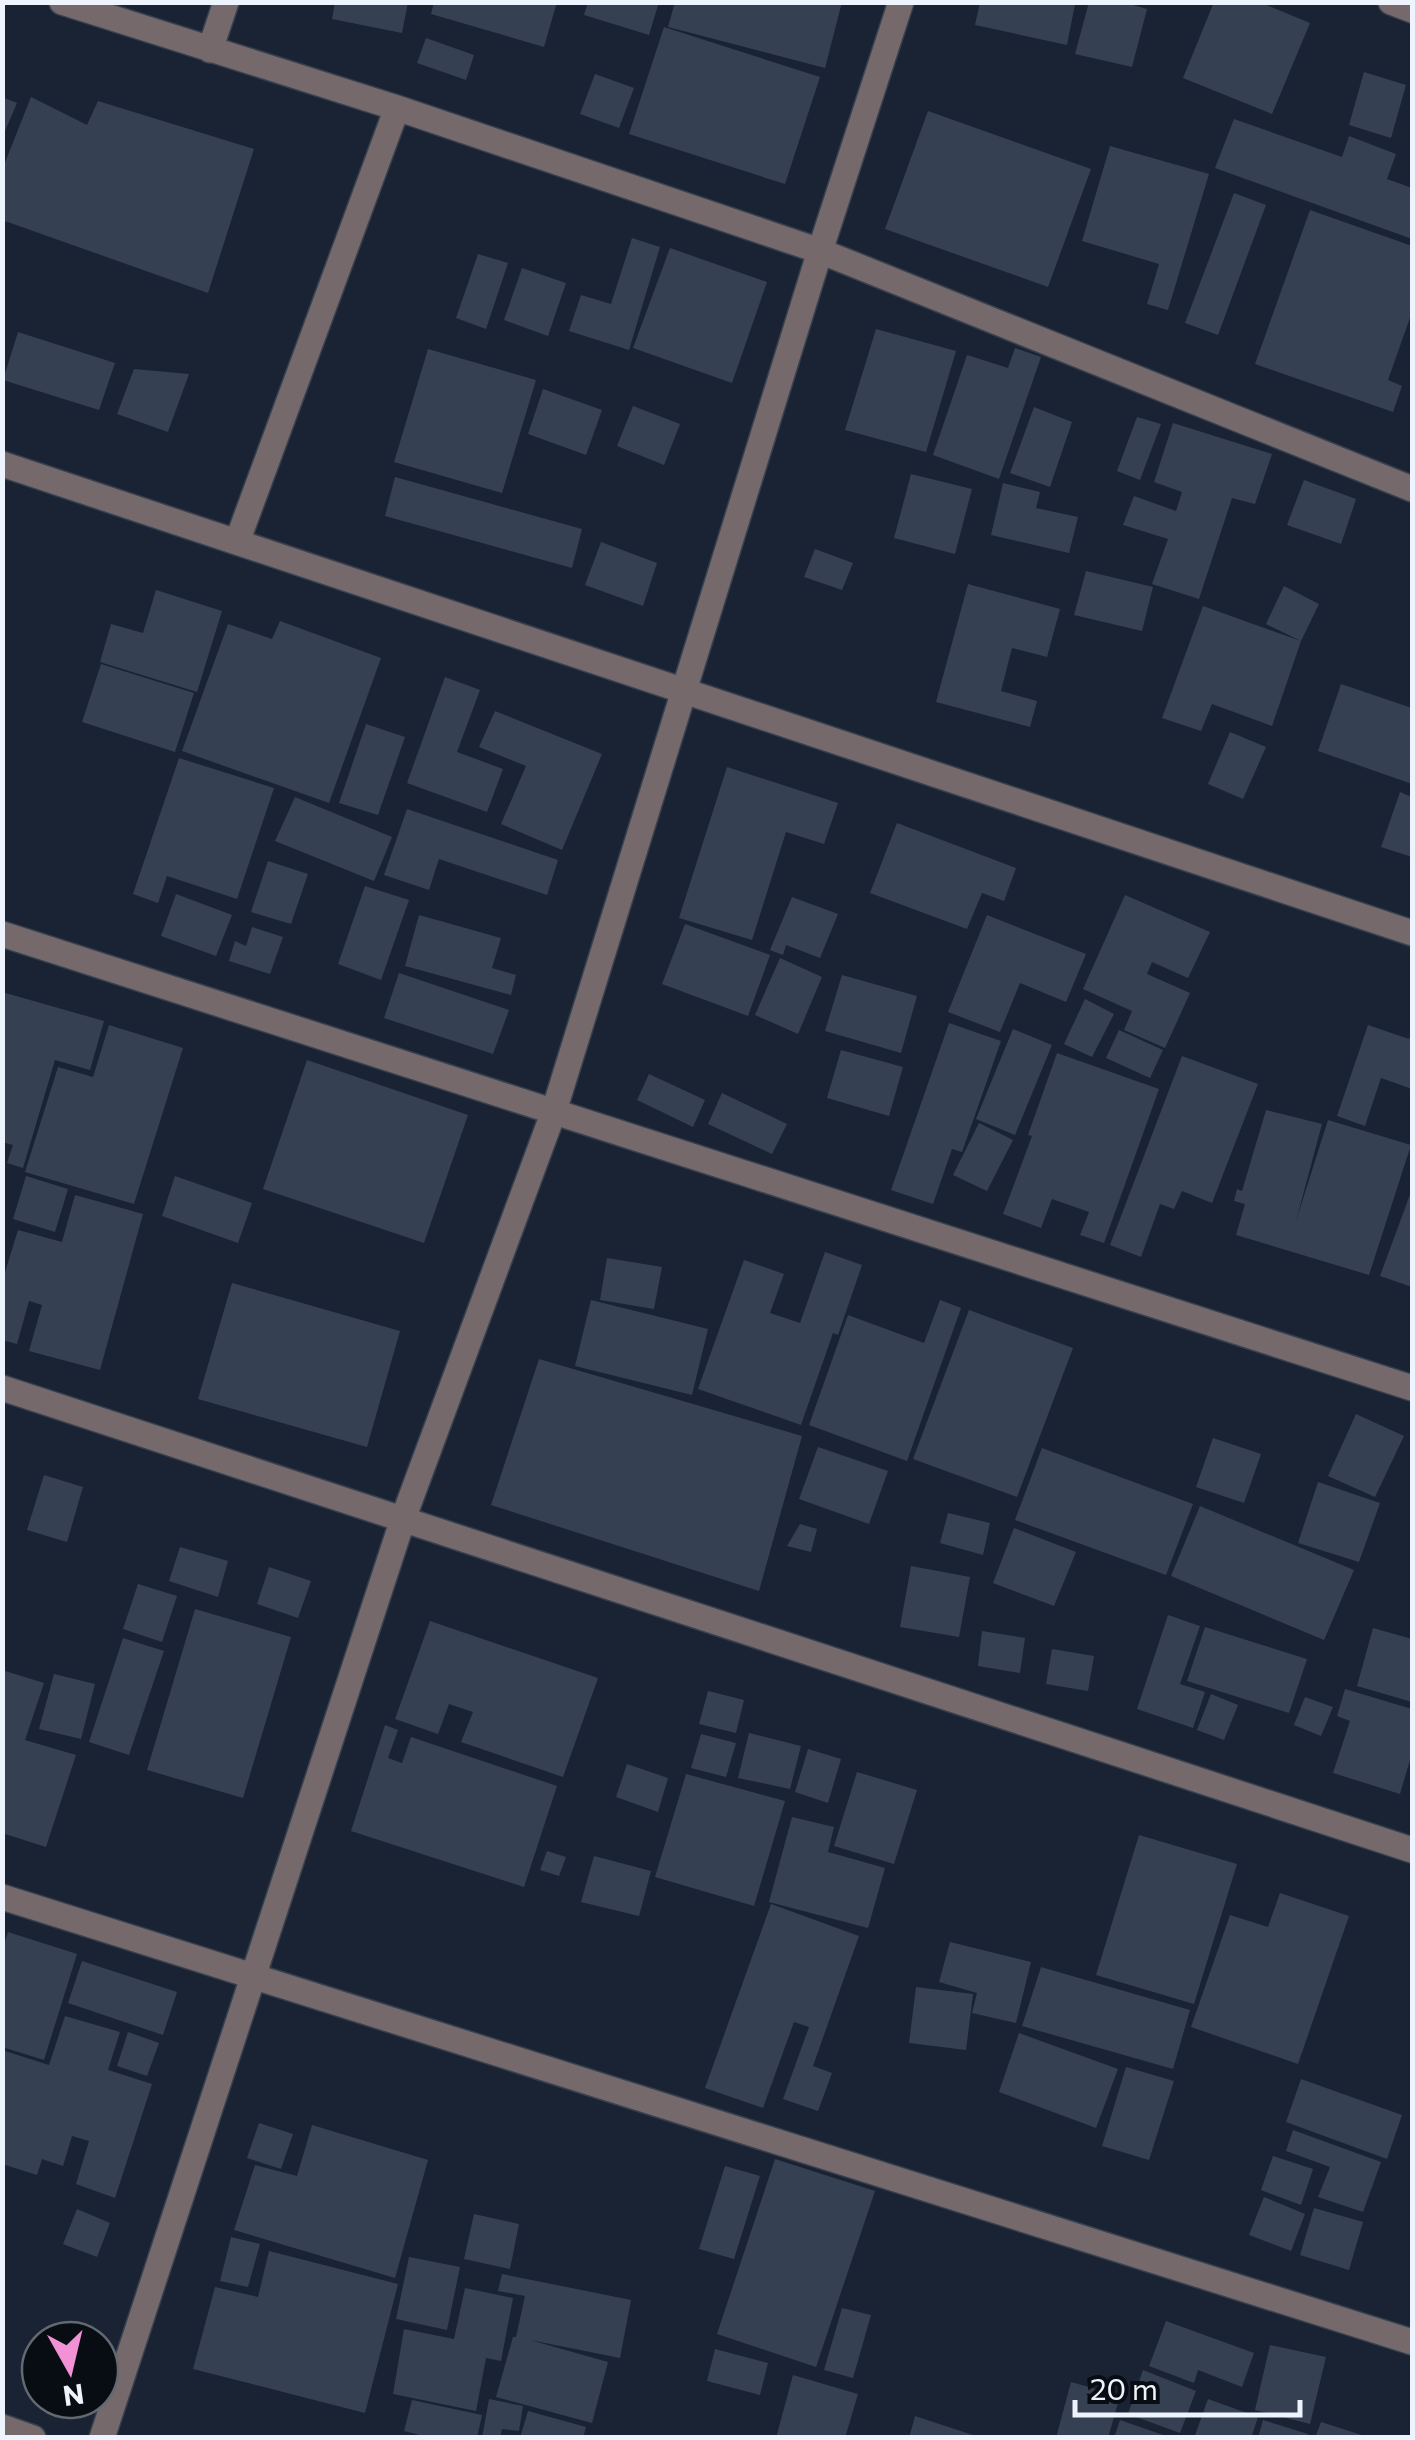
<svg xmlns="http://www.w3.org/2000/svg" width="1415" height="2440" font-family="Commissioner,sans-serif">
	<rect width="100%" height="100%" fill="#192333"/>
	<!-- building -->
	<path fill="#364053" d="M335 2H408L402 33 332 19Z
		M434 2H557L544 47 431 14Z
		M588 2H659L649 35 584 15Z
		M675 2H842L825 68 668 27Z
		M980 2 1075 4 1067 45 975 25Z
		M1089 2H1123L1147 9 1132 67 1075 54Z
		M1214 2H1259L1310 23 1272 114 1183 78Z
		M664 27 820 77 785 184 629 134Z
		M426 38 474 55 466 80 417 63Z
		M1364 72 1406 85 1391 138 1349 125Z
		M595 74 634 88 619 128 580 114Z
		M2 97 17 103 2 138Z
		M31 97 87 125 98 101 254 149 208 293 2 220V170Z
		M928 111 1091 169 1048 287 885 229Z
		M1234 119 1342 157 1349 136 1396 154 1387 179 1412 188V239L1215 168Z
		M1110 146 1209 174 1168 310 1147 304 1159 264 1082 241Z
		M1234 193 1266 205 1218 335 1185 323Z
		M1310 210 1412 246V312L1388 380 1402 386 1393 412 1255 364Z
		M632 238 660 247 629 350 569 331 581 295 611 304Z
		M670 248 767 282 732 383 633 348Z
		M478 254 508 263 486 329 456 318Z
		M522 268 566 283 548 336 504 320Z
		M876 329 956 351 926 452 845 430Z
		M18 332 115 363 99 410 3 380Z
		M1015 348 1041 357 999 479 933 455 967 355 1008 368Z
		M428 349 536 380 502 493 394 462Z
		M134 369 189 374 168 432 117 414Z
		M543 389 602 410 586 455 528 434Z
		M633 406 680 424 664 465 617 446Z
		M1034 407 1072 422 1050 487 1010 473Z
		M1137 417 1161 424 1140 480 1117 471Z
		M1173 423 1272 454 1255 504 1232 498 1199 599 1152 584 1168 539 1123 525 1134 496 1176 511 1182 492 1154 482Z
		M911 474 972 489 955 554 894 538Z
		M395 477 582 529 572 568 385 516Z
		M1304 480 1356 499 1341 544 1287 525Z
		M1003 483 1040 492 1036 508 1078 517 1069 553 991 535Z
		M601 542 657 563 643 606 585 585Z
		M815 549 853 563 842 590 804 577Z
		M1086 571 1153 587 1142 631 1074 615Z
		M968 584 1060 609 1047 657 1012 648 1001 691 1037 701 1030 727 936 702Z
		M1284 586 1319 604 1301 641 1266 624Z
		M156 590 222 611 197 692 100 662 111 624 143 633Z
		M1203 606 1301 641 1272 726 1212 704 1201 731 1162 718Z
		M280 621 381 658 329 803 182 751 228 624 272 639Z
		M101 664 194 693 175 752 82 722Z
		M445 677 480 690 457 752 503 769 487 812 407 783Z
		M1341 684 1412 708V784L1318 751Z
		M495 711 602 754 562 850 501 824 526 766 479 747Z
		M366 724 405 737 378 815 339 803Z
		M1230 732 1266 747 1243 799 1208 784Z
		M179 758 274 788 237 899 167 876 158 903 133 894Z
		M727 767 838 803 824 844 786 832 752 940 679 918Z
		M1400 792 1412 797V857L1381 847Z
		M295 797 392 837 374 881 275 841Z
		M407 809 558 860 547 895 439 859 429 890 384 875Z
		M897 823 1016 868 1004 901 982 893 967 929 870 893Z
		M268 861 308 874 291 924 251 912Z
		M365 886 409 900 381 980 338 964Z
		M176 894 232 915 216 956 161 936Z
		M1125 895 1210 932 1188 978 1152 962 1147 974 1190 993 1165 1048 1124 1030 1132 1011 1083 989Z
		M792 897 838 914 820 958 786 945 783 955 770 950Z
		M419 915 501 938 492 968 516 975 511 995 405 966Z
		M987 915 1086 954 1066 1002 1020 983 1000 1032 948 1012Z
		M685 924 770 955 748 1016 662 984Z
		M252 927 283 937 270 974 229 961 235 941 246 946Z
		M780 958 822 977 798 1034 755 1015Z
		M399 973 509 1010 493 1054 384 1018Z
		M842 975 917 996 901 1053 825 1031Z
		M2 992 104 1021 90 1070 55 1060 23 1168 7 1163 13 1145 2 1142Z
		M1085 999 1114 1014 1092 1057 1064 1044Z
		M949 1023 1001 1041 962 1152 952 1149 933 1204 891 1190Z
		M109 1025 183 1048 134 1204 25 1172 58 1067 93 1077Z
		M1368 1025 1409 1039 1412 1031V1089L1381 1078 1365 1126 1337 1116Z
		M1013 1029 1052 1045 1015 1135 976 1119Z
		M1119 1030 1163 1050 1150 1078 1106 1058Z
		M841 1050 903 1067 889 1116 827 1098Z
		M1057 1053 1159 1089 1104 1243 1080 1235 1089 1212 1052 1199 1041 1228 1003 1214 1032 1136 1028 1135Z
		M1182 1056 1258 1084 1212 1203 1182 1191 1174 1209 1160 1204 1141 1257 1110 1245Z
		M307 1060 468 1115 424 1243 263 1189Z
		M649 1074 705 1100 693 1127 637 1100Z
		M722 1093 787 1124 772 1154 708 1124Z
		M1266 1110 1322 1124 1296 1221 1328 1120 1411 1145 1369 1275 1236 1235 1245 1204 1234 1201 1237 1189 1242 1191Z
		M979 1123 1013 1140 987 1191 953 1175Z
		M26 1176 68 1189 55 1232 13 1219Z
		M175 1176 252 1203 238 1243 162 1216Z
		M1412 1189V1287L1380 1276Z
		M75 1195 143 1214 100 1370 29 1351 42 1305 29 1301 17 1344 2 1340V1282L18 1230 62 1242Z
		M825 1252 862 1265 838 1335 833 1333 801 1425 698 1389 744 1260 784 1274 770 1313 800 1323Z
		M607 1258 662 1267 654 1309 600 1300Z
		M232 1283 400 1331 367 1447 198 1399Z
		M591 1300 708 1329 692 1395 575 1366Z
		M940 1300 961 1308 907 1461 809 1425 848 1315 924 1343Z
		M969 1310 1073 1348 1017 1497 913 1459Z
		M539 1359 802 1436 759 1591 491 1505Z
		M1356 1414 1404 1436 1375 1497 1328 1476Z
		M1213 1438 1261 1454 1244 1503 1196 1487Z
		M818 1447 888 1471 869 1524 799 1499Z
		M1042 1448 1193 1504 1166 1575 1015 1520Z
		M44 1475 83 1487 67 1542 27 1530Z
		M1318 1482 1380 1503 1359 1562 1298 1543Z
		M1200 1506 1354 1570 1324 1640 1171 1576Z
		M948 1513 990 1523 983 1555 940 1543Z
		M800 1524 817 1529 811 1552 787 1546Z
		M1014 1528 1076 1552 1054 1606 993 1583Z
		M180 1547 228 1561 218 1597 169 1581Z
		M911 1566 970 1577 959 1637 900 1627Z
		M269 1567 311 1581 298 1618 257 1604Z
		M138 1584 177 1596 162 1642 123 1629Z
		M195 1609 291 1637 243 1798 147 1770Z
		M1168 1615 1200 1626 1180 1684 1205 1692 1193 1728 1137 1709Z
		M430 1621 598 1678 563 1777 461 1742 473 1712 449 1704 438 1734 395 1719Z
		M1205 1627 1307 1659 1289 1713 1187 1681Z
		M1373 1628 1412 1639V1702L1357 1686Z
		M982 1631 1025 1638 1020 1673 978 1666Z
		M123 1638 164 1651 129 1755 89 1742Z
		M1052 1649 1094 1656 1088 1691 1046 1684Z
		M2 1670 44 1683 25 1740 76 1755 46 1847 2 1833Z
		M54 1674 95 1684 81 1739 39 1729Z
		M1345 1689 1412 1709V1753L1400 1794 1333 1773 1350 1721 1337 1716Z
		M708 1691 744 1700 736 1733 699 1724Z
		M1211 1694 1238 1705 1224 1740 1197 1730Z
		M1305 1697 1333 1707 1321 1736 1294 1725Z
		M385 1725 398 1730 388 1758 402 1763 411 1737 557 1786 524 1887 351 1831Z
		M749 1733 801 1746 790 1789 738 1778Z
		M701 1734 736 1743 726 1777 691 1768Z
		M808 1749 841 1759 828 1803 795 1792Z
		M627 1764 668 1778 658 1812 616 1797Z
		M857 1772 917 1790 894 1864 834 1846Z
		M686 1774 785 1801 754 1906 655 1877Z
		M792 1817 834 1827 828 1852 885 1868 868 1928 769 1902Z
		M1139 1835 1237 1864 1194 2004 1096 1975Z
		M547 1851 566 1857 559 1876 540 1870Z
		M594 1856 651 1871 639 1916 581 1902Z
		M1280 1893 1349 1916 1298 2064 1191 2027 1230 1915 1268 1927Z
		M771 1904 859 1936 813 2066 832 2073 818 2111 783 2099 809 2027 794 2022 763 2108 705 2088Z
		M8 1932 77 1954 44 2060 2 2047V1951Z
		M950 1942 1031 1962 1016 2023 972 2013 977 1993 939 1982Z
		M82 1961 177 1992 163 2035 68 2003Z
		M1041 1967 1190 2010 1173 2069 1022 2026Z
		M916 1987 973 1994 966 2050 909 2043Z
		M65 2016 120 2032 108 2070 152 2084 115 2198 76 2184 89 2141 72 2136 63 2166 42 2159 37 2175 2 2164V2050L49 2065Z
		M128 2032 159 2043 147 2076 117 2066Z
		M1019 2033 1118 2069 1096 2128 999 2092Z
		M1126 2067 1174 2081 1149 2160 1102 2146Z
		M1301 2079 1402 2115 1387 2159 1286 2122Z
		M259 2123 293 2134 281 2169 247 2158Z
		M312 2125 428 2160 395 2278 234 2230 255 2165 297 2176Z
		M1293 2130 1381 2162 1363 2212 1318 2197 1330 2167 1286 2151Z
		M1273 2156 1313 2169 1301 2205 1261 2190Z
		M775 2159 875 2191 816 2367 717 2334Z
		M725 2166 760 2176 734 2259 699 2249Z
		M1264 2197 1305 2214 1291 2251 1249 2235Z
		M1314 2208 1363 2222 1349 2270 1300 2255Z
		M77 2209 110 2223 97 2257 63 2244Z
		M474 2214 519 2224 510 2269 464 2259Z
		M231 2237 260 2244 248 2287 220 2281Z
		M269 2251 398 2284 365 2413 193 2369 215 2287 258 2297Z
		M409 2257 460 2267 447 2330 396 2319Z
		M502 2274 631 2300 620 2358 530 2340 608 2362 592 2423 496 2397 513 2337H516L525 2296 498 2291Z
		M465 2288 513 2298 501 2361 486 2358 476 2411 393 2394 404 2329 454 2339Z
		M842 2308 871 2315 853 2378 824 2370Z
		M1166 2321 1254 2353 1242 2387 1198 2370 1194 2383 1149 2366Z
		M1270 2345 1326 2357 1310 2424 1255 2410Z
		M715 2349 768 2363 760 2395 707 2381Z
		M1143 2370 1196 2391 1180 2433 1128 2414Z
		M793 2375 858 2394 845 2438H776Z
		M1071 2382 1120 2396 1108 2438H1056Z
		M489 2399 523 2406 519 2431 502 2429 500 2438H482Z
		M1208 2399 1258 2417 1251 2438H1194Z
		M412 2400 482 2415 477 2438H431L404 2431Z
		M528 2411 586 2427 583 2438H520Z
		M915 2416 979 2437V2438H909Z
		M1120 2420 1169 2437V2438H1114Z
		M1263 2420 1308 2434 1307 2438H1258Z
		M1321 2422 1368 2437 1367 2438H1315Z"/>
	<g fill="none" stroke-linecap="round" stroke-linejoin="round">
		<defs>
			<path id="minor" d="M62 2 397 108 820 251 1412 489
				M1391 2 1412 10
				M210 50 226 2
				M2 464 1412 933
				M237 542 397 108
				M2 934 1412 1388
				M2 1388 1412 1850
				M2 1897 1412 2342
				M2 2427 33 2438
				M102 2438 403 1519 554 1111 820 251 901 2"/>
		</defs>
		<!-- minor casing -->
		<use href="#minor" stroke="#37404f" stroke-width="28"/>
		<!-- minor -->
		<use href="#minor" stroke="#75696b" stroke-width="25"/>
	</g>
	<!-- border -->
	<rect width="1415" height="2440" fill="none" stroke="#eef4fd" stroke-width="10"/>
	<!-- north arrow -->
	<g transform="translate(70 2370) rotate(172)"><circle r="48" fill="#080c13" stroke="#646971" stroke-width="2.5"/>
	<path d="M0-8L18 38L0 25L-18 38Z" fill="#f291d6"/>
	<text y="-15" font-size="28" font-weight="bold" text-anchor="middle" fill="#eef4fd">N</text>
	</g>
	<!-- scale -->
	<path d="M1075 2400v15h225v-15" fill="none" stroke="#eef4fd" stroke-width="5"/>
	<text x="1090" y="2400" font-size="30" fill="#eef4fd" stroke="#080c13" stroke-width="8" paint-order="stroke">20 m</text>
</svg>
